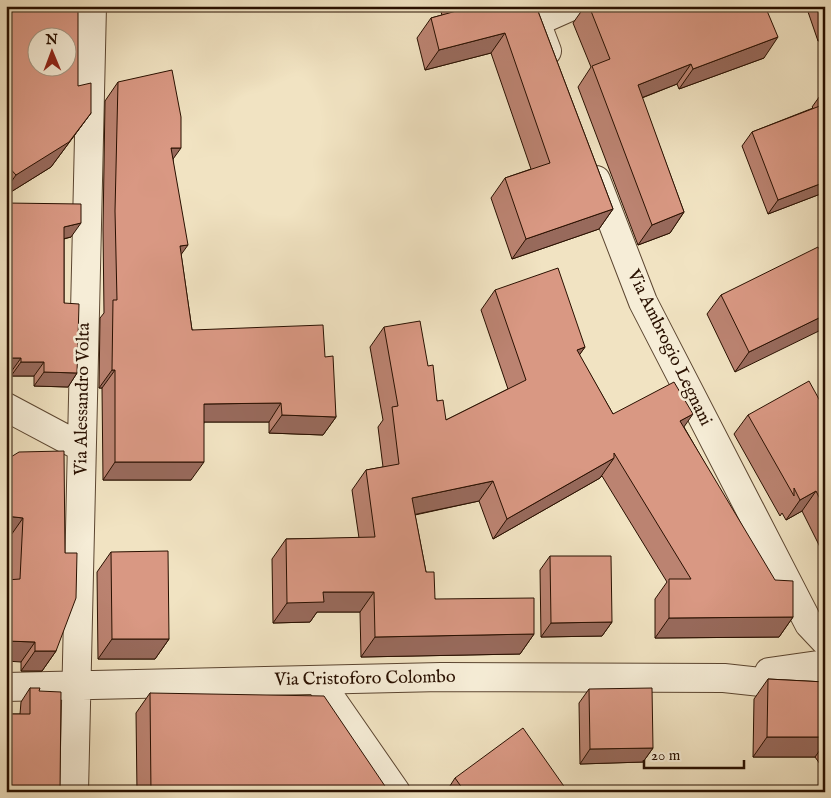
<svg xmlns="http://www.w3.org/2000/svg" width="831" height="798" font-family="'IM FELL English',serif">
	<rect width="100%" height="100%" fill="#f1e3c2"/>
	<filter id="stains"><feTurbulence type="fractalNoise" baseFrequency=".004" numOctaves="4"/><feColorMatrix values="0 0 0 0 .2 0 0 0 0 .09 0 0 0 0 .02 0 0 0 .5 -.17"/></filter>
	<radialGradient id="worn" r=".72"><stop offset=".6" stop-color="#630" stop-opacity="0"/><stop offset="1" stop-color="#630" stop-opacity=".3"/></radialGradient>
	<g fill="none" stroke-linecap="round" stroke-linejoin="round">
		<defs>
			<path id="minor" d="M547 51 536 22 572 6
				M596 180 643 302 809 624 825 641
				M6 407 81 447
				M769 672 825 664
				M319 681 396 792
				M6 687 441 677 724 678 778 684 825 687
				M74 792 92 6"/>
		</defs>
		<!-- minor casing -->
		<use href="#minor" stroke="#5b4530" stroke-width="30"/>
		<!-- minor -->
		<use href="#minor" stroke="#f6edd7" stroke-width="28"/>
	</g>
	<!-- wall -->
	<path fill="#bb8371" stroke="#291000" d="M6 6 78 86 91 113 51 167 6 195Z
		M439 6H536L613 209 599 229 512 259 491 198 505 178 531 169 491 53 425 70 417 38 431 18 442 15Z
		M585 6H765L764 58 679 89 677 84 642 98 684 212 670 233 638 245 578 87 591 67 573 23Z
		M806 6H825V38L818 41Z
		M118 82 173 159 181 254 192 330 325 357 336 417 323 435 269 433V422H204L191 480H103L102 388H99L100 318 104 313 103 229 105 101Z
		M825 91V191L823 193 768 214 742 146 752 132 813 108 812 107 822 93Z
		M6 203 71 237 64 239V303L77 373 68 387 34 386V376H11V372H6Z
		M825 260 735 372 707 314 721 295Z
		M495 290 585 347 579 355 613 414 684 427 793 617 779 637 655 638V599L667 582 602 476 600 478 493 539 479 501 415 515 426 572 435 599 534 634 520 654 361 657 360 612H317L310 622 273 623 272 559 286 539 359 538 352 490 366 470 383 467 378 427 383 420 370 347 384 327 428 366 437 401 446 420 508 389 481 310Z
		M825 410V557L802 511 786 520 782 513 780 516 734 434 748 415Z
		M19 452 56 651 42 671H21V662L7 580 9 538Z
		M111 552 169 639 155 659H98L97 572Z
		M550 556 612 622 602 636 541 637 540 570Z
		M825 587V599L821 592Z
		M768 679 825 682V771L815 757H753L754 699Z
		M30 688 39 691 6 792V718L9 714H20L21 702Z
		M589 689 653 748 643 762 580 764 579 703Z
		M150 693 389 792H137L136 713Z
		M455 778 568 792H446Z"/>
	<!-- shaded-wall -->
	<path fill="#986a5c" stroke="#291000" d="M825 31V38L818 41Z
		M505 33 491 53 425 70 439 50Z
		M778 37 764 58 679 89 693 69Z
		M691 64 677 84 623 105 638 85Z
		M91 113 51 167 6 195V189L16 175Z
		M171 148H181L168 166Z
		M825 148V158L822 150Z
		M825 182V191L823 193 768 214 778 200Z
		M613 209 599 229 512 259 526 239Z
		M684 212 670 233 638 245 652 225Z
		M81 223 71 237 54 241 64 227Z
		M188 245 175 263 180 246Z
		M825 315V328L735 372 749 352Z
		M585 347 571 367 577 350Z
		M6 358H21L11 372H6Z
		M21 362H44L34 376H11Z
		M112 370H115L102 388H99Z
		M44 372 77 373 68 387 34 386Z
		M281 403 269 422H191L204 404Z
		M693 414 679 434 680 421Z
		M282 415 336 417 323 435 269 433Z
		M614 458 600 478 493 539 507 519Z
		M115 462H204L191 480H103Z
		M493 481 479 501 398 518 412 498Z
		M816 491 802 511 786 520 800 500Z
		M6 516 23 518 9 538H6Z
		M323 592H374L360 612H317L310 622 273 623 287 603Z
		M793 617 779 637 655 638 669 618Z
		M612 622 602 636 541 637 551 623Z
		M534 634 520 654 361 657 375 637Z
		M112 639H169L155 659H98Z
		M6 641 35 642 21 662 6 661Z
		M35 651H56L42 671H21Z
		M767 737H825V743L815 757H753Z
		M653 748 643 762 580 764 590 749Z"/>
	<!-- building -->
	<path fill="#d99883" stroke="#291000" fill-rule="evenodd" d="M6 6H78V86L91 83V113L69 142 16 175 6 164ZM38 38H68V68H38Z
		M459 6H536L613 209 526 239 505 178 550 163 505 33 439 50 431 18 460 10Z
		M589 6H765L778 37 693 69 691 64 638 85 684 212 652 225 592 66 610 59Z
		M172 70 181 117V148H171L188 245 180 246 192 330 323 325 325 357 333 356 336 417 282 415 281 403 204 404V462H115V370H112L113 300H117L115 211 118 82Z
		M825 91V99L822 93Z
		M825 104V148L822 150 825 158V182L778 200 752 132Z
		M6 203 81 204V223L64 227V303L79 304 77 373 44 372V362H21V358H6Z
		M818 247 825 260V315L749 352 721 295Z
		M558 268 585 347 577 350 613 414 674 382 693 414 680 421 775 580 793 581V617L669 618V579H691L614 453V458L507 519 493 481 412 498 426 572H434L435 599 534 598V634L375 637 374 592H323L324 602 287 603 286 539 375 537 366 470 399 464 392 407 398 406 384 327 420 321 428 366 433 365 437 401 443 400 446 420 526 380 495 290Z
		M809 381 825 410V509L816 491 800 500 794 488V496L748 415Z
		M64 451 65 553H77L76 598 56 651H35V642L6 641V580L20 579 23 518 6 516V460L19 452Z
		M168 551 169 639H112L111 552Z
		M550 556H611L612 622 551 623Z
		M768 679 825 682V737H767Z
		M30 688H40L39 691 61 692 60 792H6V780H9V714H30Z
		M652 688 653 748 590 749 589 689Z
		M150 693 324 696 389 792H151Z
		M523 728 568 792H465L455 778Z"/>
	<g text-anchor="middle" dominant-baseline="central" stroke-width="5" stroke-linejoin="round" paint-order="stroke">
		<!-- street labels -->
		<g font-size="18" fill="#291000" stroke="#f6edd7">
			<text transform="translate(669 348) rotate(64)">Via Ambrogio Legnani</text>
			<text transform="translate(83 399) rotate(-89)">Via Alessandro Volta</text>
			<text transform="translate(365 679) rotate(-1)">Via Cristoforo Colombo</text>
		</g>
	</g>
	<!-- margin -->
	<rect width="831" height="798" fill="none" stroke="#f1e3c2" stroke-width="25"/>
	<rect x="8" y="8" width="816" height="783" fill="none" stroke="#291000" stroke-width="2.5"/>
	<rect x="12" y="12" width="806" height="773" fill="none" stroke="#291000"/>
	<!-- north arrow -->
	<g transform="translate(52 52) rotate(359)"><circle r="24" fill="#f6edd7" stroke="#a49581"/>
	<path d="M0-4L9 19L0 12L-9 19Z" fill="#8f2418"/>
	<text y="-8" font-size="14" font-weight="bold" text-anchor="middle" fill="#291000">N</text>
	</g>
	<!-- scale -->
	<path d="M644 760v8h100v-8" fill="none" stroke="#291000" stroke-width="2.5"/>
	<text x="651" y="760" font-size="15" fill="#291000" stroke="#f6edd7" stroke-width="4" paint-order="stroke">20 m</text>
	<rect width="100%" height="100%" filter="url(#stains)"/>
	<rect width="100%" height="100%" fill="url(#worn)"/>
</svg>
